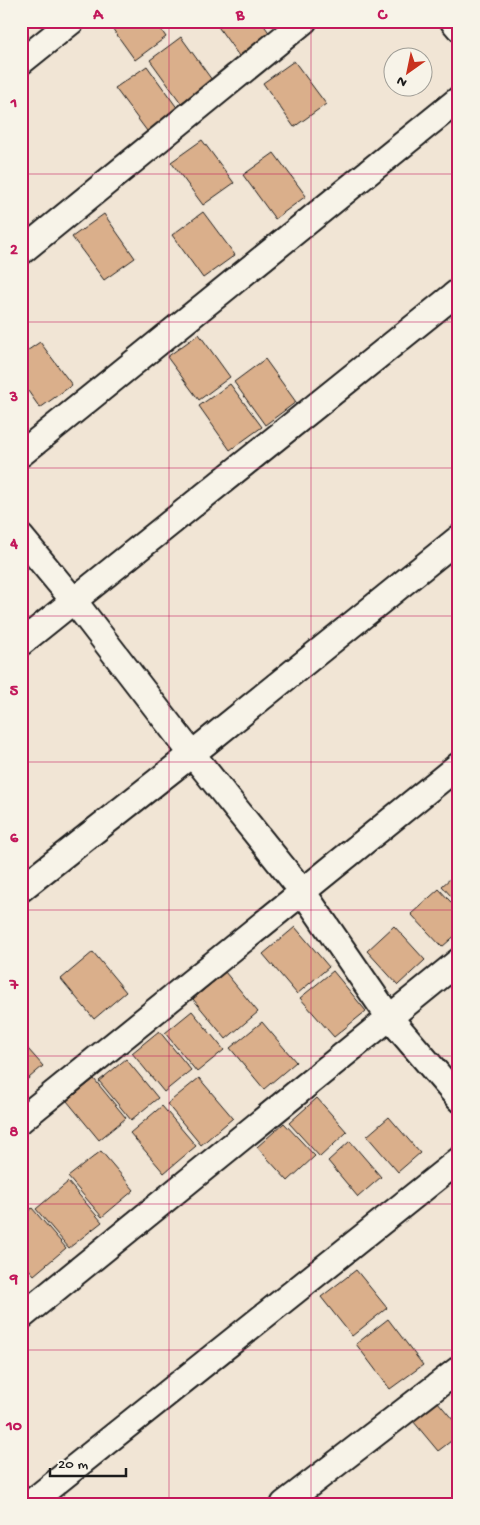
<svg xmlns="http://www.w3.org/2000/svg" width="480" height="1525" font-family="'Gochi Hand',sans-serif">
	<rect width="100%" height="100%" fill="#f1e5d5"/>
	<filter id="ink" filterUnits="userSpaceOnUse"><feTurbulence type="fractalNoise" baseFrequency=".02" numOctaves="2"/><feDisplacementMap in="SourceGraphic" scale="10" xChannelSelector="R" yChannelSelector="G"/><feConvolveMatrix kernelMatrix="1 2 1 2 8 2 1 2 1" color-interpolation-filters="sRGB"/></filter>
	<g filter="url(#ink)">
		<!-- building -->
		<path fill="#daaf8b" stroke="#1c1c1c" d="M107 21H155L166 37 135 60Z
			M214 21H261L270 34 239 56Z
			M181 37 212 80 181 103 150 60Z
			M294 61 326 104 294 127 263 83Z
			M147 66 178 109 147 131 115 88Z
			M202 140 234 183 203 205 171 162Z
			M274 153 306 196 275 219 243 175Z
			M203 212 235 255 203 278 172 235Z
			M104 214 135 258 104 280 72 237Z
			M199 334 230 377 199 400 167 357Z
			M40 342 72 385 40 408 21 381V355Z
			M265 359 296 402 265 425 234 382Z
			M230 384 262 427 230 450 199 406Z
			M459 871V905L442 886Z
			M439 889 459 911V932L442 947 411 914Z
			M394 926 425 960 398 985 367 951Z
			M295 927 329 967 297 994 263 954Z
			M93 952 126 992 94 1019 61 979Z
			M333 971 366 1011 334 1037 300 998Z
			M225 972 258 1012 226 1039 193 999Z
			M192 1011 224 1050 197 1072 165 1033Z
			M262 1022 296 1062 264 1089 230 1048Z
			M159 1031 191 1070 164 1092 132 1053Z
			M21 1041 43 1066 22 1084 21 1083Z
			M126 1059 158 1098 131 1120 99 1081Z
			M199 1078 233 1118 201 1145 167 1104Z
			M94 1079 126 1118 99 1140 67 1101Z
			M317 1098 347 1132 320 1157 289 1123Z
			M162 1106 196 1146 164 1173 130 1133Z
			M389 1117 420 1153 398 1172 367 1136Z
			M284 1123 315 1156 288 1181 257 1147Z
			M350 1141 381 1177 358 1197 328 1161Z
			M101 1151 134 1190 102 1217 68 1177Z
			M68 1182 102 1222 69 1248 36 1209Z
			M32 1208 66 1248 34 1275 21 1260V1218Z
			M21 1267 30 1277 21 1284Z
			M356 1270 387 1308 352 1336 321 1297Z
			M388 1319 423 1365 390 1389 356 1344Z
			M432 1395 459 1427V1435L438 1451 408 1415Z"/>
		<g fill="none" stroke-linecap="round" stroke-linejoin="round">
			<defs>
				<path id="minor" d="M453 21 459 28
					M21 62 72 21
					M21 252 304 21
					M21 454 459 99
					M21 537 74 601 192 754 303 892 389 1017 459 1099
					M21 643 459 291
					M21 889 192 754 459 538
					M21 1120 459 765
					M21 1317 459 961
					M29 1504 459 1160
					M284 1504 459 1369"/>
			</defs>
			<!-- minor casing -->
			<use href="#minor" stroke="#1c1c1c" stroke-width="29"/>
			<!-- minor -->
			<use href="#minor" stroke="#f7f3e8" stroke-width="25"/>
		</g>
	</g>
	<!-- grid -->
	<path fill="none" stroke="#c2185b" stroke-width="1" stroke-opacity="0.55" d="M169 21V1504M311 21V1504M21 174H459M21 322H459M21 468H459M21 616H459M21 762H459M21 910H459M21 1056H459M21 1204H459M21 1350H459"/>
	<!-- margin -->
	<rect width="480" height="1525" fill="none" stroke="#f7f3e8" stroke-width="55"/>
	<!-- north arrow -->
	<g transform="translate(408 72) rotate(213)"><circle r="24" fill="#f7f3e8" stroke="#9f9d96"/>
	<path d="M0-4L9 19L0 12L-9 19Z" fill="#c8321e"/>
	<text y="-8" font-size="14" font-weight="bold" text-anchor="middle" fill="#1c1c1c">N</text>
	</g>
	<!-- scale -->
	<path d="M50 1468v8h76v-8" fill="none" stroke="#1c1c1c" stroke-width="2.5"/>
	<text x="58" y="1468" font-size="15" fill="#1c1c1c" stroke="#f7f3e8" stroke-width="4" paint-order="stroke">20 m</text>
	<rect x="28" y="28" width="424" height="1470" fill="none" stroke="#c2185b" stroke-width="2"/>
	<g font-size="16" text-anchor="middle" font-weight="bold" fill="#c2185b">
		<text x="98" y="19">A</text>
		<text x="240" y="19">B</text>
		<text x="382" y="19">C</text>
		<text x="14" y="107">1</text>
		<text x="14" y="254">2</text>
		<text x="14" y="401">3</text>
		<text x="14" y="548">4</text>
		<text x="14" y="695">5</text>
		<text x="14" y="842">6</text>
		<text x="14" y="989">7</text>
		<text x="14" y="1136">8</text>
		<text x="14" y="1283">9</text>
		<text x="14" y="1430">10</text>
	</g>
</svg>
